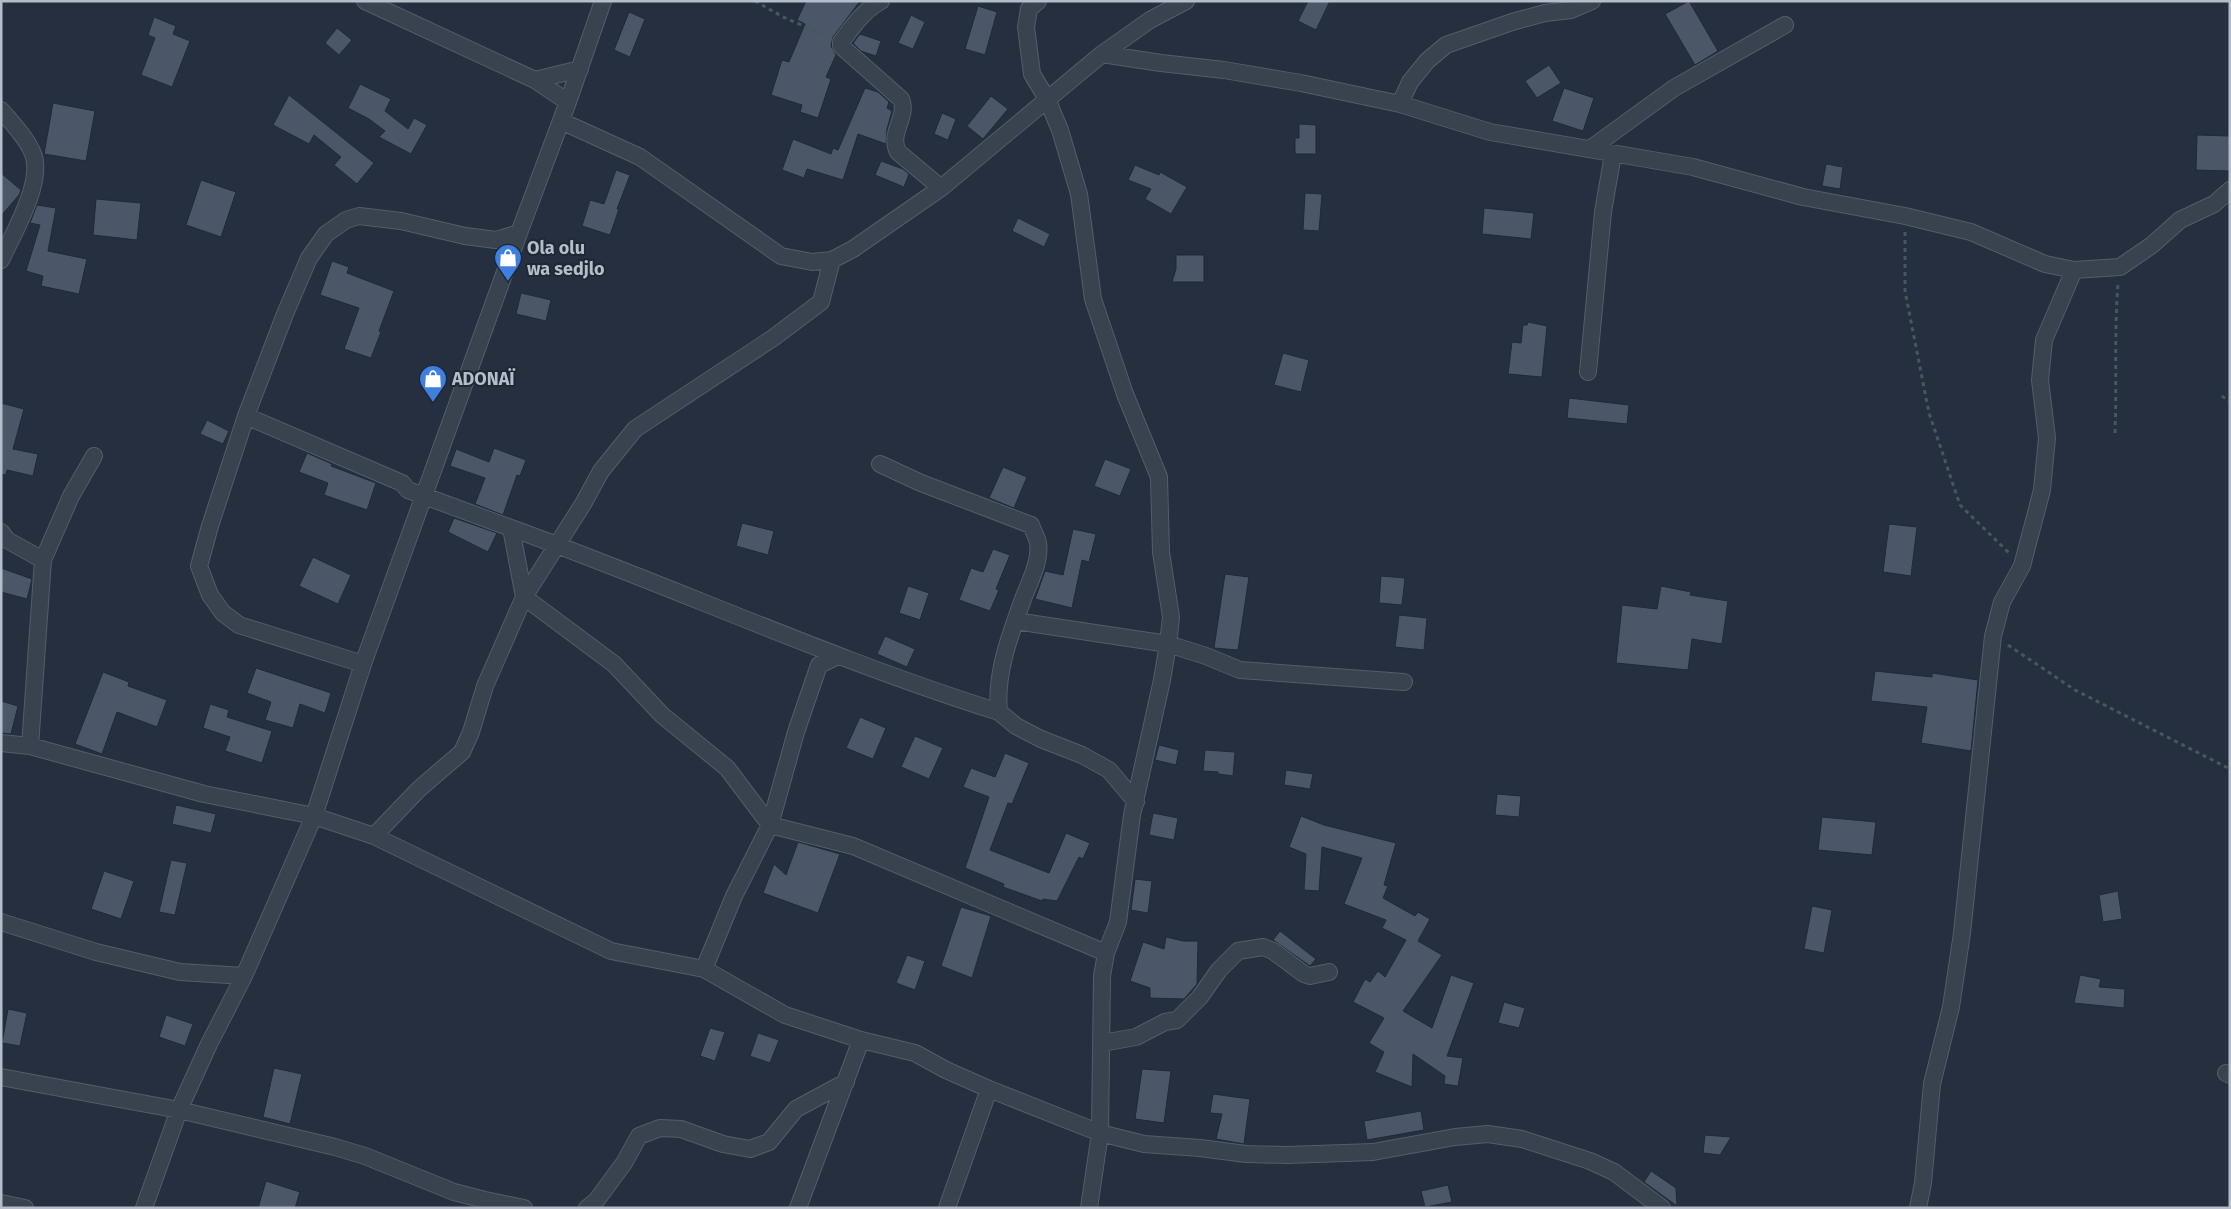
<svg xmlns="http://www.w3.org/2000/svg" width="2231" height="1209" font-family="'Fira Sans',sans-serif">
	<rect width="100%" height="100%" fill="#252f3f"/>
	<!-- building -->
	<path fill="#4b5668" stroke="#202936" d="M806 1H860L833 37 831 46 836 55 826 77 831 79 818 118 800 112 802 105 771 95 782 60 789 62 805 24 797 20Z
		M1308 1H1330L1316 30 1298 21Z
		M1689 1 1718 51 1695 65 1665 14Z
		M978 6 997 12 985 55 965 49Z
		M629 12 645 19 630 57 614 50Z
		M911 15 925 22 913 49 898 43Z
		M154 17 176 26 173 34 190 41 172 87 141 75 155 38 148 35Z
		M337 28 352 40 339 55 325 43Z
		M860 34 881 41 876 56 861 51 853 43Z
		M1549 65 1561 83 1537 98 1525 81Z
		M360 84 391 99 385 111 408 129 414 118 427 125 411 154 379 137 385 131 369 119 348 108Z
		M865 88 878 92 889 102 887 108 892 111 887 129 886 144 858 134 843 180 807 169 804 178 782 170 793 139 831 154 833 148 838 150Z
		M1564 88 1594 98 1583 131 1552 121Z
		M289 95 374 163 357 184 334 165 341 157 314 135 309 144 273 125Z
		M991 96 1008 109 983 139 967 126Z
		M53 103 95 111 86 161 44 154Z
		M942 113 956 119 948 140 934 134Z
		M1299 124 1316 125V154H1295V138H1299Z
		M2197 135 2230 136V171L2196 170Z
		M881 161 903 169 909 174 904 187 875 175Z
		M1826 164 1843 167 1840 189 1822 186Z
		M1135 165 1159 175 1160 172 1187 187 1171 214 1145 199 1151 189 1128 180Z
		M616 170 630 175 617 209H619L610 235 582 226 590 200 604 204Z
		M1 173 21 190 19 195 1 216Z
		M201 180 236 192 221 237 186 225Z
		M1305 193 1322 194 1319 231 1303 230Z
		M96 199 141 203 137 240 93 235Z
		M37 205 56 208 48 251 87 259 79 294 41 286 43 276 26 271 40 225 30 223Z
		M1484 208 1534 213 1531 239 1482 234Z
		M1018 218 1050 234 1044 247 1012 231Z
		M1176 255H1204V282H1172L1176 269Z
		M332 261 349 267 347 273 394 291 379 331 381 332 371 358 344 349 359 308 320 295Z
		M521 293 551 300 546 321 516 314Z
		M1528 322 1547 326 1542 377 1508 374 1512 342 1521 343 1523 325H1527Z
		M1283 353 1309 360 1301 392 1274 385Z
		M1569 398 1629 405 1627 424 1567 418Z
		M1 403 24 409 13 449 38 454 33 476 7 470 6 475 1 474Z
		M207 420 229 431 223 444 200 434Z
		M494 448 526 460 520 476 517 475 503 515 475 504 485 478 450 466 456 449 489 462Z
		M307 453 332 464 331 466 376 483 367 510 324 495 328 483 299 472Z
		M1105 459 1131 469 1120 496 1094 486Z
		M1003 467 1027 477 1014 508 989 498Z
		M454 518 497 533 488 552 448 532Z
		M742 523 774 531 768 555 736 546Z
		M1889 524 1917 527 1911 576 1883 572Z
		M1073 529 1096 534 1089 562 1082 560 1072 608 1035 599 1045 571 1063 575Z
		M993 549 1010 555 996 589 999 590 990 611 959 600 971 568 983 572Z
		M313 557 351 575 338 604 299 586Z
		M1 568 32 579 27 599 1 592Z
		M1225 574 1249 577 1238 650 1214 648Z
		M1381 576 1405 578 1402 605 1379 603Z
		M908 586 929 593 920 620 899 613Z
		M1661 586 1691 592 1690 595 1728 601 1722 644 1692 639 1688 670 1616 663 1622 605 1657 609Z
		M1399 615 1427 618 1424 650 1395 647Z
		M885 636 915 649 907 667 877 654Z
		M256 668 331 693 325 713 300 704 293 728 265 720 271 702 247 693Z
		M1875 671 1932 677V673L1978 680 1971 751 1921 743 1927 707 1871 701Z
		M103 672 129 682 128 686 167 700 157 727 117 712 102 754 75 744Z
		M1 701 18 706 11 734 1 733Z
		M210 704 229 710 227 717 272 731 262 763 225 751 230 737 203 728Z
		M860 717 886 728 873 759 846 748Z
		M915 736 943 748 929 779 901 767Z
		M1159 745 1179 750 1176 765 1155 760Z
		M1205 750 1235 752 1233 776 1218 774V772L1203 771Z
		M1005 753 1029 763 1012 804 1008 803 990 850 1049 873 1066 833 1090 843 1083 859 1079 857 1057 901 1043 899 1042 901 1003 887 1004 884 965 868 989 797 963 787 971 768 995 777Z
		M1286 770 1313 774 1310 789 1284 785Z
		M1497 794 1521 796 1519 817 1495 815Z
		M176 805 216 814 211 833 172 824Z
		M1153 813 1178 818 1174 840 1149 835Z
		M1301 816 1324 825 1396 843 1384 885 1388 886 1383 898 1415 916 1418 912 1430 919 1418 941 1442 955 1403 1011 1432 1028 1451 975 1474 983 1447 1056 1463 1058 1458 1086 1444 1084 1445 1076 1413 1054 1412 1087 1375 1072 1384 1052 1369 1043 1384 1018 1353 1002 1365 979 1370 982 1378 971 1385 977 1406 940 1382 928 1386 920 1344 904 1362 858 1322 847 1319 891 1304 890 1306 854 1289 847Z
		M1822 817 1876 822 1872 855 1818 850Z
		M798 842 840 854 818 913 763 893 774 864 786 875Z
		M171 860 187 863 175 915 159 912Z
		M104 871 134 881 121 919 91 909Z
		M1135 879 1152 881 1148 913 1131 910Z
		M2118 891 2122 919 2103 922 2099 895Z
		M1812 906 1832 910 1824 953 1804 949Z
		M961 907 991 916 972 978 941 966Z
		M1280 931 1316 959 1310 966 1273 940Z
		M1166 937 1183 941H1198L1197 984 1184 999 1150 998V988L1130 981 1143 942 1164 949Z
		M907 955 925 961 915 990 896 983Z
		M2080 975 2101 979 2099 987 2125 989 2124 1008 2074 1003Z
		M1504 1002 1525 1008 1519 1028 1498 1023Z
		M8 1009 27 1013 20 1046 2 1043Z
		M166 1015 193 1024 185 1046 159 1037Z
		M710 1028 725 1032 715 1061 700 1056Z
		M758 1033 779 1040 770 1063 750 1056Z
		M274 1068 302 1074 290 1124 263 1117Z
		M1142 1069 1171 1071 1164 1123 1135 1119Z
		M1213 1094 1250 1099 1244 1144 1216 1139 1222 1114 1210 1113Z
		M1421 1111 1424 1130 1367 1140 1364 1121Z
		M1705 1135 1731 1137 1720 1155 1703 1153Z
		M1651 1171 1676 1188 1677 1206 1644 1182Z
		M266 1181 300 1192 295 1208H258Z
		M1448 1185 1452 1202 1425 1207 1421 1191Z"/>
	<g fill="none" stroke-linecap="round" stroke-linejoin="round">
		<defs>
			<path id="minor" d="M365 1 535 80 580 69
				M881 1C863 11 853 26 841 42V46L901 99C909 116 888 133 898 152L941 188
				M1038 1 1029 9 1026 27 1032 74 1047 99 1060 130 1079 194 1093 299 1125 394 1159 477 1161 552 1171 617 1168 644 1162 680 1132 815 1118 922 1106 953 1102 976 1100 1133 1089 1208
				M1102 54 1161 63 1224 70 1301 83 1400 104 1490 132 1693 167 1803 197 1905 216 1971 232 2045 264 2074 270 2120 267 2152 245 2180 220 2214 204 2230 190
				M535 80 568 102
				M1400 104 1410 82 1427 61 1446 45 1512 22 1545 13 1571 10 1592 1
				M1 110C12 123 27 138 33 154 44 182 13 234 1 260
				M561 121 640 157 781 256 812 262 832 260 853 249 941 188 1102 54 1150 20 1186 1
				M1590 149 1674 88 1785 25
				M1588 372 1603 212 1613 154
				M246 416 402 483 408 490 511 528 524 597 614 664 662 715 727 768 770 825 796 732 819 665 838 656
				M880 464 921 483 1031 525C1033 531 1037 537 1038 543 1041 561 1029 583 1023 599 1010 635 995 674 999 712L1016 726 1041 739 1082 755 1109 770 1136 802
				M511 528C674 587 833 660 999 712
				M1 532 7 540 43 560
				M1015 621 1168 644 1206 656 1240 670 1404 682
				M363 664 239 625 223 613 210 595 199 566 210 526 246 416 285 314 309 258 326 234 346 220 359 216 401 221 465 236 496 240 519 233
				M1 743 30 746 204 794 314 816 374 836 611 951 704 969 785 1015 861 1040 915 1053 946 1070 989 1089 1100 1133 1144 1144 1200 1148 1246 1154 1287 1155 1373 1152 1455 1137 1488 1134 1522 1139 1590 1161 1614 1172 1662 1208
				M30 746 43 560 71 496 94 456
				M374 836 419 789 462 752 471 732 485 686 524 597 583 504 601 471 635 429 773 338 821 302 832 260
				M1 922 96 952 180 972 244 976
				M704 969 734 896 770 825 853 846 1106 953
				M1102 1043 1136 1037 1165 1022 1177 1020 1200 997 1219 970 1238 951 1263 947 1273 951 1304 974 1310 976 1329 972
				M2226 1073 2230 1075
				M1 1077 179 1110 335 1147 365 1156 454 1192 485 1200 524 1208
				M1 1203 25 1208
				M144 1208 179 1110 209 1044 244 976 314 816 363 664 519 233 568 102 603 1
				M587 1208 596 1201 624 1163 639 1136 660 1128 681 1129 723 1144 750 1149 769 1142 796 1109 846 1082
				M798 1208 861 1040
				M947 1208 989 1089
				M1918 1208 1923 1183 1932 1084 1951 1007 1962 933 1993 636 2002 602 2022 566 2042 490 2047 438 2040 380 2044 340 2074 270"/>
		</defs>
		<!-- minor casing -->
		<use href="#minor" stroke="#545d6a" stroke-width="18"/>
		<!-- path -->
		<path stroke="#45595d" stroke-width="3" stroke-dasharray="4 4" stroke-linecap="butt" d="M755 1 783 17 827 36
			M1905 232V291L1929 413 1960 505 2009 553
			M2222 396 2230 402
			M2115 433C2117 383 2114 334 2118 284
			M2008 645 2075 690 2230 769"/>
		<!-- minor -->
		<use href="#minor" stroke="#39424f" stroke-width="16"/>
	</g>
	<!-- icons -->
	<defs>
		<symbol id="shop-pin" viewBox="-11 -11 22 30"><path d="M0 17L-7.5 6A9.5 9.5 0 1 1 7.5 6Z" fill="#3f7fe0" stroke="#1e2734"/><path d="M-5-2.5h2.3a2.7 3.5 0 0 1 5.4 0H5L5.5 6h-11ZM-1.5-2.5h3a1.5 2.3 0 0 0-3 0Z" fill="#fff"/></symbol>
	</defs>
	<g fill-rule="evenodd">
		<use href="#shop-pin" x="492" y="242" width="32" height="43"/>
		<use href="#shop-pin" x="417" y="363" width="32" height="43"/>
	</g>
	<g text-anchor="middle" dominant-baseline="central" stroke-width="4" stroke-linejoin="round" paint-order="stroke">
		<!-- poi labels -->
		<g font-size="18" font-weight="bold" fill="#b6bdca" stroke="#1e2734" text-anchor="start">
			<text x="527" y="248">Ola olu<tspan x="527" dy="21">wa sedjlo</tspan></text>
			<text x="452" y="379">ADONAÏ</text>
		</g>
	</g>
	<!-- border -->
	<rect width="2231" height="1209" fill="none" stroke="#b6bdca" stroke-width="5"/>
</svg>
